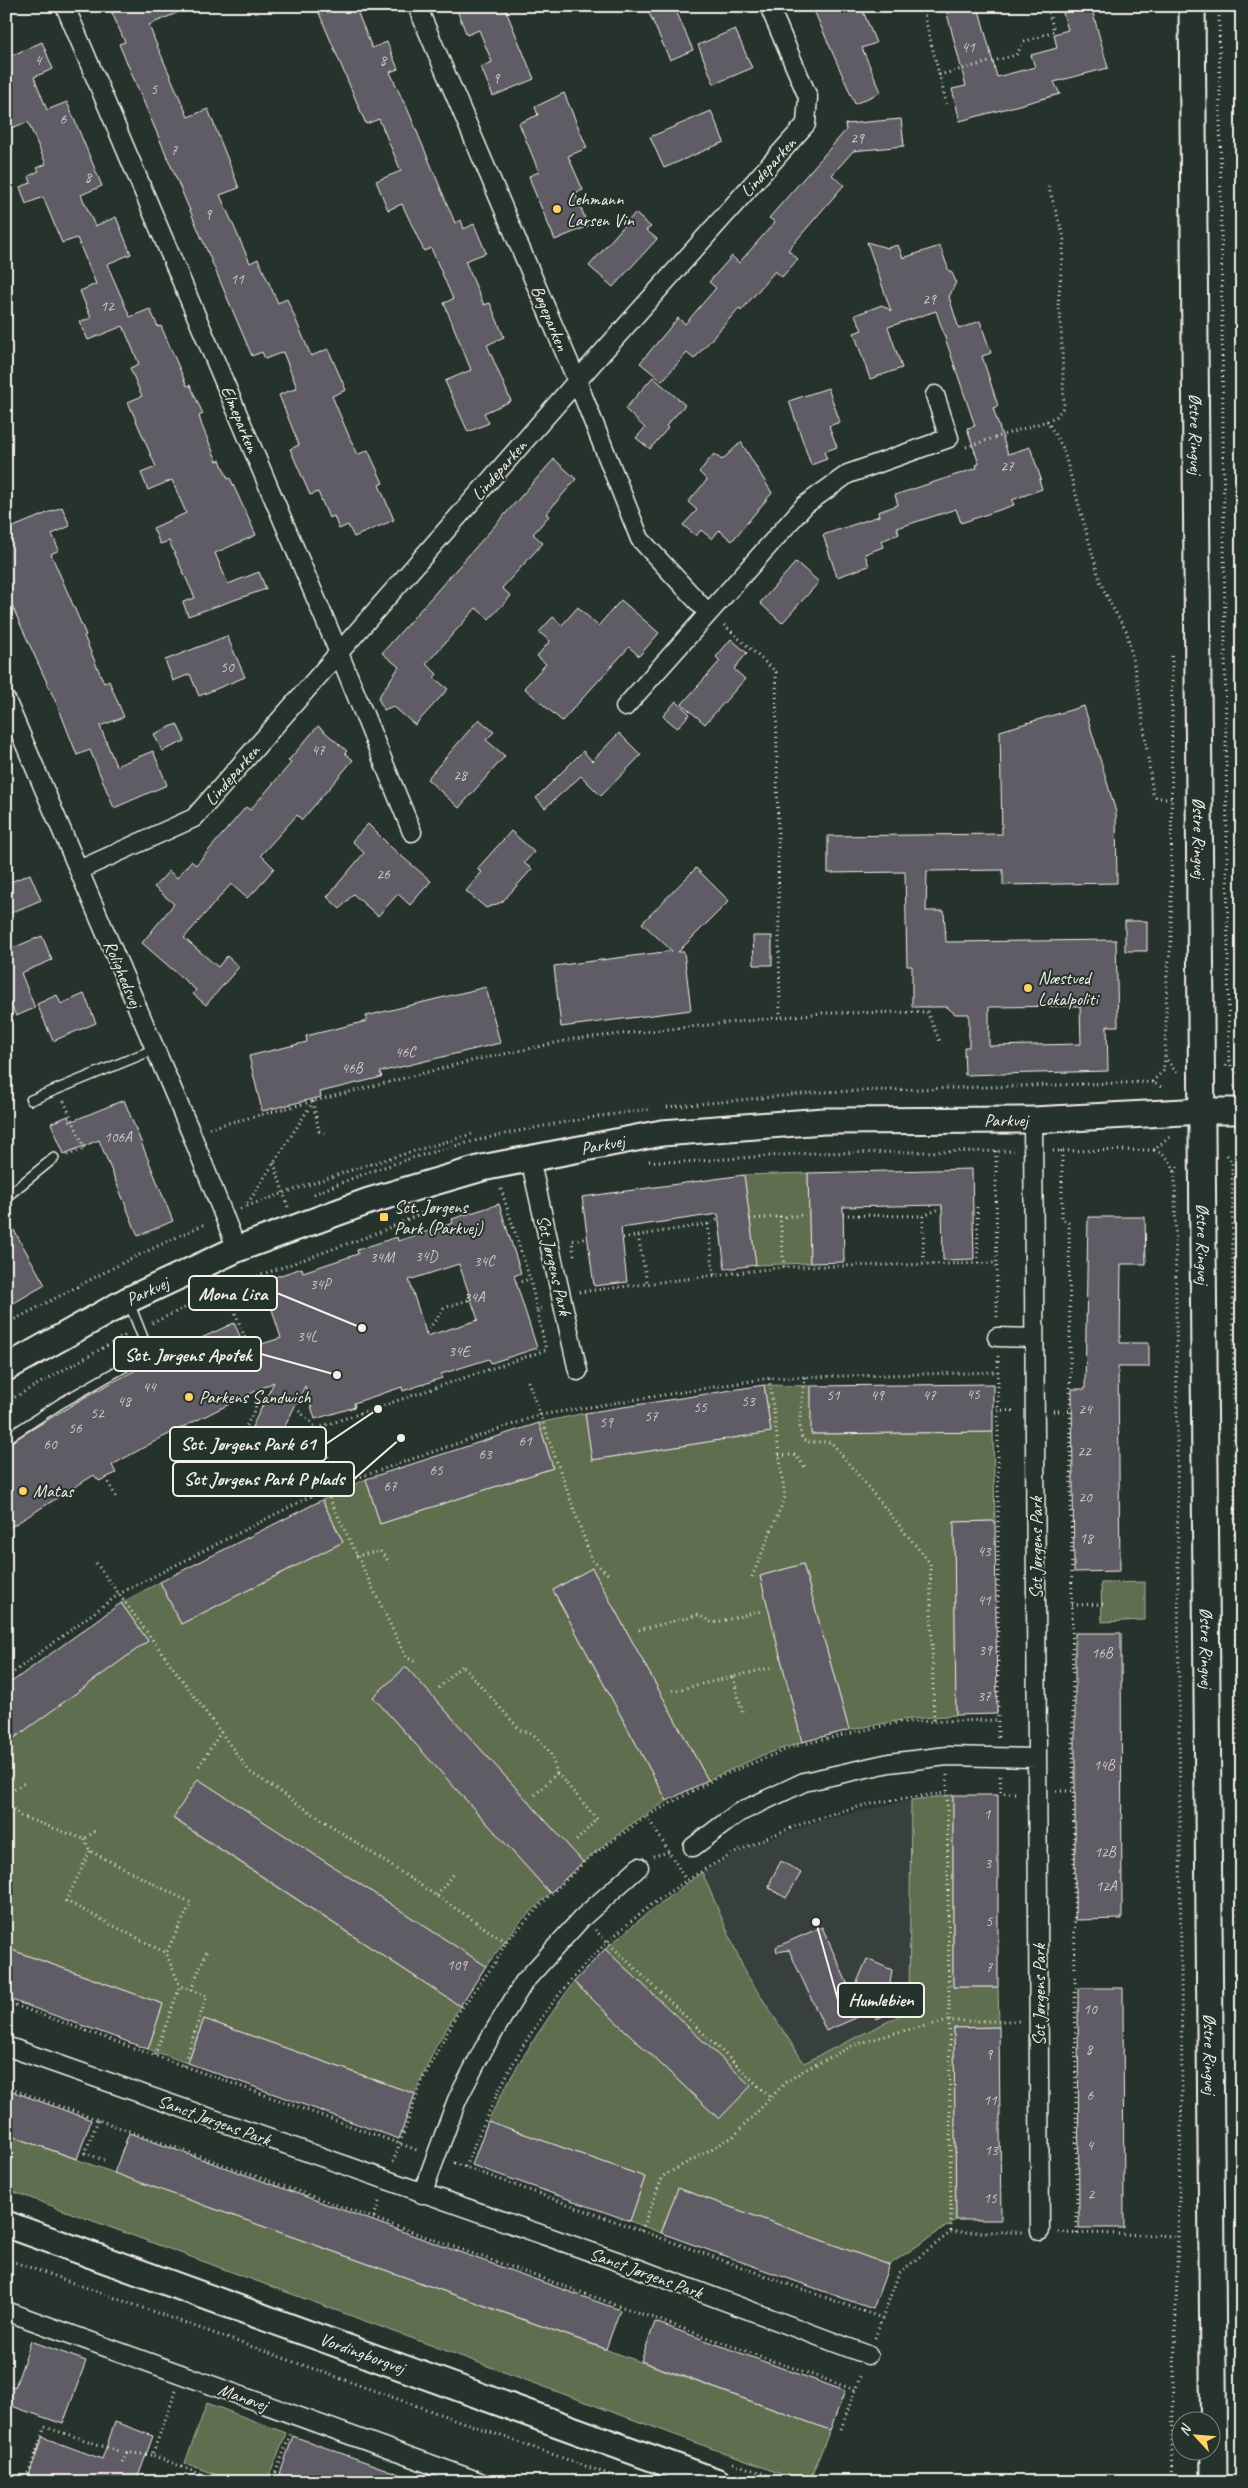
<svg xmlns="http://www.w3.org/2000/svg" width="1248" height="2488" font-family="Caveat,sans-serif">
	<rect width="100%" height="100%" fill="#26332d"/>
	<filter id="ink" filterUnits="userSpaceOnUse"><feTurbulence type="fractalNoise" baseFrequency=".02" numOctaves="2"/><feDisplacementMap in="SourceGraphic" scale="10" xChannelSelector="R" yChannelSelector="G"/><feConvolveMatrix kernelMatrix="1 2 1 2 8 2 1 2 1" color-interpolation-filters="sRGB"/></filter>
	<g filter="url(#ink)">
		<!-- built -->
		<path fill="#373f3e" d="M911 1800 909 2011 804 2063 745 1972 702 1872 753 1845 823 1819Z"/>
		<!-- green -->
		<path fill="#5f6e50" stroke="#aab09c" d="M808 1173 810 1263 756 1265 744 1175Z
			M764 1385 811 1386 812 1434 993 1432 995 1521 954 1522 956 1715 901 1720 849 1730 803 1564 760 1576 802 1742 763 1755 708 1780 592 1568 553 1590 667 1801 630 1825 583 1862 406 1667 373 1697 550 1893 520 1922 486 1966 198 1779 173 1819 460 2006 435 2048 415 2094 204 2019 187 2063 148 2049 163 2004 6 1948V1744L148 1641 121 1603 160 1582 181 1624 343 1542 322 1500 366 1479 380 1524 553 1468 539 1423 585 1413 593 1460 771 1432Z
			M1145 1582V1620L1102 1622 1101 1583Z
			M953 1795V1987H998L999 2027 954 2028 956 2220 889 2265 678 2188 661 2233 630 2221 645 2177 488 2121C512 2071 541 2027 574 1982L719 2119 750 2086 605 1949 650 1911 702 1872 745 1972 804 2063 909 2011 911 1800Z
			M6 2134 830 2430 809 2482H803L6 2189Z
			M207 2403 286 2433 267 2482H236L185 2463Z"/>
		<!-- building -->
		<path fill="#605b65" stroke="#f4f1e8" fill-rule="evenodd" d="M109 6H193L149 25 155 41 188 117 208 109 239 188 220 195 250 263 258 259 278 303 287 299 311 356 328 349 346 390 332 396 357 455 368 450 383 483 379 485 394 520 354 537 348 525 339 529 334 516 329 518 318 492 310 495 290 449 299 445 279 395 297 388 283 352 265 359 262 352 252 356 119 44 125 42Z
			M316 6H355L372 48 387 42 398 69 390 72 404 103H405L455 223 461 220 464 229 474 224 486 253 465 261 484 305 490 303 504 337 487 345 511 401 484 413 489 423 468 432 445 381 471 370 444 303 453 299 431 248 424 251 402 204 388 210 376 181 401 171 379 119 366 124Z
			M455 6H504L534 79 493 96 481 67 492 62 479 30 467 35Z
			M646 6H674L693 50 670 60Z
			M812 6H861L876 43 862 48 881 92 855 104Z
			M945 6H978L997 77 1035 67 1031 55 1057 48 1054 34 1068 30 1061 6H1091L1108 68 1054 82 1060 94 960 121 952 89 966 86Z
			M735 29 752 68 714 84 698 45Z
			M42 42 53 69 34 77 47 110 67 102 102 186 81 195 95 226 116 217 131 254 107 264 130 317 150 309 158 327 161 326 187 386 190 385 203 414 199 416 202 426 217 461 220 460 228 479 230 478 256 535 215 553 228 584 259 572 266 589 188 616 183 602 195 598 169 541 160 544 153 528 186 513 172 480 148 490 141 473 156 467 128 402 142 396 130 368 139 364 123 326 88 340 80 322 91 318 80 291 96 284 77 238 62 243 43 197 26 204 20 187 31 183 29 176 39 171 37 168 46 164 28 122 11 128 6 118V58Z
			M564 93 587 148 568 156 583 190 575 193 588 226 555 240 533 188 529 176 539 172 519 123 538 115 535 107Z
			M711 111 724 142 664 168 650 137Z
			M901 119 904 146 853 151 832 175 844 185 788 250 798 259 782 277 775 271 741 311 739 308 694 359 687 353 662 381 640 363 678 318 685 324 716 288 709 282 732 256 739 263 775 222 769 218 846 130 845 124Z
			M635 213 651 227 646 230 657 239 613 287 589 266Z
			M867 242 887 248 898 245 903 258 940 246 949 271 952 273 956 282 949 297 959 329 980 321 991 353 982 356 998 406 993 408 1008 454 1030 447 1041 479 1039 480 1042 489 1012 500 1014 505 961 523 956 509 897 528 899 534 881 541 883 547 865 554 869 566 837 577 823 535 879 516 878 512 898 505 895 495 977 468 976 465 979 464 967 428 975 426 936 311 888 327 902 368 870 379 854 333 862 330 855 315 882 305 891 311Z
			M653 377 685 405 666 426 668 428 650 449 636 438 645 428 625 409Z
			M828 388 840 422 829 426 837 447 824 452 827 459 811 465 789 401Z
			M741 442 772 493 732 541 719 530 712 539 701 530 696 536 683 525 697 510 688 502 707 480 699 472 714 454 722 460Z
			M554 459 576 479 546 514 549 516 533 534 543 543 502 588 511 596 489 619 476 608 426 664 437 674 434 678 448 689 415 725 393 706 384 710 378 698 399 667 382 653Z
			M62 507 70 526 52 534 59 550 51 554 86 635 84 636 104 683 109 681 124 717 100 726 116 766 153 751 167 785 114 808 90 750 77 755 59 709 6 593V530Z
			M796 562 819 582 782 623 760 603Z
			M621 600 659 633 639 656 629 647 562 721 524 688 546 664 537 656 550 641 539 632 553 617 562 625 578 607 598 626Z
			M227 636 245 677 199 696 190 674 173 681 165 660Z
			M731 639 747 653 734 669 745 679 705 724 682 704 720 661 716 657Z
			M676 701 690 714 677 728 663 716Z
			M1084 706 1116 812 1117 883 1003 885V870L927 871 926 911H944L946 942 1116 940 1118 1026H1107L1108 1071 965 1075 964 1047H969V1014H955L947 1007H912V966H907L905 872 828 873V836L1002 834 1000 731ZM1080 1006 1081 1044 989 1046V1007Z
			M479 719 494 732 486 740 505 756 459 808 427 779Z
			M177 724 185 741 162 751 154 734Z
			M318 726 347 751 345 753 353 760 302 820 297 815 261 855 274 868 256 890 247 898 231 884 184 938 218 967 227 956 239 967 206 1005 193 994 196 990 142 943 174 904 154 887 169 871 177 878 191 861 196 865 246 807 250 810 291 763 288 761Z
			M619 733 641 755 601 796 581 776 545 808 536 798 583 751 592 761Z
			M368 824 393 849 431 881 410 905 398 894 378 916 353 894 340 909 327 897 364 853 352 841Z
			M511 831 534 852 524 863 532 869 502 902 486 908 466 891 482 872 477 869Z
			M696 868 729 901 678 952H684L691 1010 561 1027 554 966 672 951 642 923Z
			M30 874 41 900 6 915V884Z
			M1125 921H1147V951H1125Z
			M42 936 52 960 21 973 35 1008 16 1016 6 993V940L10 949Z
			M753 936H772V965H754Z
			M486 987 500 1043 380 1072 382 1077 320 1092 321 1097 262 1111 249 1056 307 1042 306 1036 367 1021 366 1016Z
			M84 994 96 1023 53 1041 37 1004 57 995 61 1004Z
			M124 1100 173 1221 138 1236 99 1140 64 1154 51 1123 68 1116 70 1122Z
			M972 1169 974 1259 943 1260 942 1205 843 1207 844 1262 810 1263 808 1173Z
			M744 1175 756 1265 725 1269 718 1214 621 1228 627 1282 594 1286 582 1197Z
			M499 1204 521 1273 514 1276 537 1348 491 1363 489 1359 441 1374 442 1378 403 1391 402 1387 354 1403 355 1407 315 1419 305 1386 278 1440 252 1427 274 1382 161 1438 112 1465 116 1473 99 1481 94 1475 6 1530V1445L87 1396 160 1357 234 1323 246 1349 281 1338 263 1281 302 1268 303 1272 358 1254 357 1250 397 1237 398 1241 453 1223 452 1219ZM459 1264 478 1320 427 1336 409 1280Z
			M6 1216 45 1285 12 1304 6 1294Z
			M1088 1217H1145L1146 1264H1121L1120 1343H1149V1367H1118L1120 1571 1074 1572 1072 1389H1085Z
			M993 1384V1432L811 1434V1386Z
			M764 1385 771 1432 592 1460 585 1413Z
			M539 1423 553 1468 380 1524 366 1479Z
			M322 1500 343 1542 181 1624 160 1582Z
			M995 1521 997 1714 956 1715 954 1522Z
			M803 1564 849 1730 802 1742 760 1576Z
			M592 1568 708 1780 667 1801 553 1590Z
			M121 1603 148 1641 6 1744V1686Z
			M1075 1633H1121L1122 1919 1075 1920Z
			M406 1667 583 1862 550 1893 373 1697Z
			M198 1779 486 1966 460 2006 173 1818Z
			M953 1795H998V1987H953Z
			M781 1861 801 1873 786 1898 769 1888 771 1880Z
			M822 1927 852 1994 867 1959 892 1970 890 1983 900 2009 876 2019 872 2011 826 2031 789 1950 777 1952 776 1947Z
			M6 1948 163 2004 148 2049 6 1998Z
			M605 1949 751 2086 719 2119 574 1982Z
			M1078 1988H1123L1124 2228H1079Z
			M204 2019 415 2094 399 2139 188 2063Z
			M999 2027 1001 2220H956L954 2028Z
			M6 2089 91 2120 77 2159 6 2134Z
			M488 2121 645 2177 630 2221 472 2165Z
			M129 2133 620 2310 606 2349 114 2173Z
			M678 2188 889 2265 873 2309 661 2233Z
			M655 2322 845 2391 830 2430 641 2361Z
			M31 2341 86 2361 63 2424 6 2404V2384L15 2387Z
			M115 2422 153 2436 136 2482H48L29 2475 42 2437 102 2459Z
			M293 2436 413 2479 412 2482H300L280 2474Z"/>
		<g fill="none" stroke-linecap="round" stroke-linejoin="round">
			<defs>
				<path id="lane" d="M31 1100 155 1049
					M6 1197 54 1158
					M6 1439 61 1403 149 1353 128 1300"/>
				<path id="street" d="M65 6 339 653 412 832
					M417 6 577 381 640 539 708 613
					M6 700 191 1133 237 1249
					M625 707 805 505 848 474 949 438 935 395
					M79 870 194 818 577 381 806 124 808 97 769 6
					M1033 1120 1040 2231
					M530 1159 578 1371
					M997 1337 1034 1338
					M693 1847 738 1813 804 1782 889 1763 947 1756 1037 1758
					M6 2046 634 2267 868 2355
					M422 2194 457 2100 484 2048 524 1982 582 1918 639 1867
					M6 2311 480 2482"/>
				<g id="secondary">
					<path id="s1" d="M1192 6 1214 2482"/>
					<path id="s2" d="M6 1368 128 1300 237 1249 369 1201 482 1168 662 1133 824 1121 1033 1120 1203 1111H1242"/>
					<path id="s3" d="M6 2224 718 2482"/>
				</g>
			</defs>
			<!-- lane casing -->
			<use href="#lane" stroke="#f4f1e8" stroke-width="12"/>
			<!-- street casing -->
			<use href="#street" stroke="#f4f1e8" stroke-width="21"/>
			<!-- secondary casing -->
			<use href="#secondary" stroke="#f4f1e8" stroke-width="29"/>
			<!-- path -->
			<path stroke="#f4f1e8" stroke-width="3" stroke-dasharray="1 4" stroke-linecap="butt" d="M922 6 947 106
				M1219 6 1229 1060 1225 1068
				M939 75 1016 55 1024 42 1054 31 1047 6
				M1047 421 1063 448 1100 581 1110 603 1127 632 1138 685 1153 794 1157 798H1172
				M966 447 1047 421 1057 416 1064 406 1061 323 1058 305 1064 238 1048 185
				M724 625 776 672 780 1017
				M1172 656 1171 945 1167 975 1165 1057 1178 1075
				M1230 1060 1231 1066 1242 1076
				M1152 1082 1163 1071 1165 1058
				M1234 1087 1242 1082
				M64 1101 85 1149 67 1155
				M667 1107 823 1092 1152 1082 1163 1088
				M209 1128 471 1061 574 1039 822 1013 927 1012 941 1044
				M1154 1150C1166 1155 1170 1160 1175 1172
				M996 1151 997 1318
				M1053 1151 1154 1150 1170 1137
				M1062 1151V1219L1069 1223 1077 2233
				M1227 1155 1232 1163 1238 1904 1242 2008
				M649 1161 682 1162 812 1153 1014 1151
				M274 1163 288 1207
				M501 1189 530 1279
				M314 1194C419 1148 537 1124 651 1109
				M247 1206 357 1168 472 1134
				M977 1207 978 1264
				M240 1209 246 1206 313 1102 319 1131 324 1133
				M843 1215 923 1216 942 1208
				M780 1216 784 1267
				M923 1216 924 1265
				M750 1219 805 1215
				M708 1224 714 1275
				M638 1236 647 1282
				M623 1238 708 1224 719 1219
				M574 1255 572 1241 587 1238
				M516 1283 530 1279 537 1310 544 1308
				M226 1290 249 1348
				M579 1292 784 1267 997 1263
				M152 1323 244 1281 380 1232 433 1208
				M6 1324 128 1260 207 1223
				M426 1333 444 1308 471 1299
				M998 1356V1738
				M805 1377 799 1426 802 1439 807 1442H831L930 1563 934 1722
				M528 1381 592 1560 610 1576
				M6 1402 126 1335
				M997 1410 1017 1411
				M299 1411 317 1428 338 1484
				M1053 1411H1070
				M317 1428 546 1350 537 1310
				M240 1439 260 1398
				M779 1455H795L806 1468
				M106 1478 116 1497
				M325 1489 406 1657 417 1663
				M356 1556 380 1551 390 1563
				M96 1563 250 1772 506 1942
				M752 1577 785 1497 769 1378
				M1072 1605 1105 1604
				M639 1630 698 1615 713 1623 761 1611
				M733 1677 743 1714
				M6 1678 119 1594 325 1489 540 1415 769 1378 998 1372
				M439 1688 462 1665 520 1730 533 1734 550 1752 557 1773 597 1819 576 1841
				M672 1691 774 1667
				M199 1766 221 1732
				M947 1775 951 2232
				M1000 1776 1001 1793H1018
				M1056 1791H1073
				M6 1795 26 1782
				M535 1795 557 1773
				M6 1802 20 1816 84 1839 98 1829
				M647 1816 686 1880
				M84 1839 90 1851 191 1903 166 1953 180 1986
				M90 1851 66 1901 166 1953
				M653 1856 669 1852
				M437 1896 454 1872
				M595 1930 771 2098
				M191 1990 207 1950
				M6 2002 417 2150
				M155 2055 180 1986 207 1996 183 2066
				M6 2087 855 2390
				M98 2120 85 2153 104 2160
				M393 2162 423 2079 456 2016 495 1963 506 1942 549 1896 590 1857 647 1816 718 1777 795 1746 900 1722 998 1720
				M454 2163 882 2318
				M465 2167C484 2122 503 2077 530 2035 602 1923 718 1845 846 1810 878 1801 913 1797 946 1793
				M374 2217 380 2199
				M641 2231 663 2176 733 2137 786 2082 803 2071 854 2045 902 2031 949 2021H1019
				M1058 2232 1178 2236
				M6 2259 630 2482
				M875 2338 899 2273 951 2232H1022
				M176 2391 152 2455 220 2482
				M841 2429 861 2374
				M122 2462 127 2452
				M733 2463 787 2482
				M15 2482 29 2472 45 2427 121 2452 152 2455
				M272 2482 291 2433
				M1171 2482 1182 2095 1175 1172 1178 1166"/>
			<!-- lane -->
			<use href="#lane" stroke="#26332d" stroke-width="9"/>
			<!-- street -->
			<use href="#street" stroke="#26332d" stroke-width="18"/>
			<!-- secondary -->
			<use href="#secondary" stroke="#26332d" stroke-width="25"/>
		</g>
	</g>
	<!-- markers -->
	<g fill="#ffd166" stroke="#26332d" stroke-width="2">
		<circle cx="557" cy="209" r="5"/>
		<circle cx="1028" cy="988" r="5"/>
		<rect x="379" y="1212" width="10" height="10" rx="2.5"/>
		<circle cx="189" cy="1397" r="5"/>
		<circle cx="23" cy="1491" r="5"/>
	</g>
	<g text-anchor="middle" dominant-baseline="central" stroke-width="4" stroke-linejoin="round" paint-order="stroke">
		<!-- number labels -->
		<g font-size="15" fill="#cfccc7">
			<text x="968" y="47">41</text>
			<text x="38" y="60">4</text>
			<text x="383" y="60">8</text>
			<text x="496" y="78">9</text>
			<text x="154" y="89">5</text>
			<text x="63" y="119">6</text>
			<text x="857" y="138">29</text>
			<text x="174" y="150">7</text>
			<text x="88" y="177">8</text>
			<text x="208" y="214">9</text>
			<text x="237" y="279">11</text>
			<text x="929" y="299">29</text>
			<text x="107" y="306">12</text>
			<text x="1007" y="466">27</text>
			<text x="227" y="667">50</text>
			<text x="318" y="750">47</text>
			<text x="460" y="775">28</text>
			<text x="383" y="874">26</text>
			<text x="405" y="1052">46C</text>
			<text x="352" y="1068">46B</text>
			<text x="118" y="1137">106A</text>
			<text x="426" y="1256">34D</text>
			<text x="382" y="1257">34M</text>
			<text x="484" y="1261">34C</text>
			<text x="320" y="1284">34P</text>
			<text x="474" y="1297">34A</text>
			<text x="307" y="1336">34L</text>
			<text x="459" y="1351">34E</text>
			<text x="149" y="1387">44</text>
			<text x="973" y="1394">45</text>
			<text x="833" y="1395">51</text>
			<text x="877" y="1395">49</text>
			<text x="929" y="1395">47</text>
			<text x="124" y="1401">48</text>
			<text x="748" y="1401">53</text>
			<text x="700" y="1407">55</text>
			<text x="1085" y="1409">24</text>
			<text x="97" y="1413">52</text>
			<text x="651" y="1416">57</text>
			<text x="606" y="1422">59</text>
			<text x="75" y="1428">56</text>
			<text x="525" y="1441">61</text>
			<text x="50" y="1444">60</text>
			<text x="1084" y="1451">22</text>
			<text x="485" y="1454">63</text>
			<text x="436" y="1470">65</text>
			<text x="390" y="1486">67</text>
			<text x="1085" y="1497">20</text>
			<text x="1086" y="1538">18</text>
			<text x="984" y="1551">43</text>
			<text x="984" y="1600">41</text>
			<text x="985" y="1650">39</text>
			<text x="1102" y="1653">16B</text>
			<text x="984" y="1696">37</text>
			<text x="1104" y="1765">14B</text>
			<text x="987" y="1814">1</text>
			<text x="1105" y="1852">12B</text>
			<text x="988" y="1863">3</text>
			<text x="1106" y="1886">12A</text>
			<text x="989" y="1921">5</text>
			<text x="457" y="1965">109</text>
			<text x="989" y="1967">7</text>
			<text x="1090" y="2009">10</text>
			<text x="1089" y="2049">8</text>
			<text x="989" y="2054">9</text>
			<text x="1090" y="2095">6</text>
			<text x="990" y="2100">11</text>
			<text x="1090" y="2145">4</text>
			<text x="991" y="2150">13</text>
			<text x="1091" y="2194">2</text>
			<text x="990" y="2198">15</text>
		</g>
		<!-- street labels -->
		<g font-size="18" fill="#f4f1e8" stroke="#26332d">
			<text transform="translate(768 167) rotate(-48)">Lindeparken</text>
			<text transform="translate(550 318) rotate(67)">Bøgeparken</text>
			<text transform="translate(240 419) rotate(67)">Elmeparken</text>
			<text stroke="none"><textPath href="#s1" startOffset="428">Østre Ringvej</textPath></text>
			<text transform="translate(499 470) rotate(-49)">Lindeparken</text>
			<text transform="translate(232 775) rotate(-49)">Lindeparken</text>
			<text stroke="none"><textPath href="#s1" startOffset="832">Østre Ringvej</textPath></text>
			<text transform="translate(123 974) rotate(67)">Rolighedsvej</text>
			<text stroke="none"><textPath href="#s2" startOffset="1046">Parkvej</textPath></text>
			<text stroke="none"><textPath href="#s2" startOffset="641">Parkvej</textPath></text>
			<text stroke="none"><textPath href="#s1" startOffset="1238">Østre Ringvej</textPath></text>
			<text transform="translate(554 1265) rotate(77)">Sct Jørgens Park</text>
			<text stroke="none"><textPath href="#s2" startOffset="161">Parkvej</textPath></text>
			<text transform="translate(1036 1548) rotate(-90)">Sct Jørgens Park</text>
			<text stroke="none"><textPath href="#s1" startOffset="1642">Østre Ringvej</textPath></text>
			<text transform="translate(1039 1995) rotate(-90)">Sct Jørgens Park</text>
			<text stroke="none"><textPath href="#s1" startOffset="2048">Østre Ringvej</textPath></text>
			<text transform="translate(214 2120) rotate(20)">Sanct Jørgens Park</text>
			<text transform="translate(646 2273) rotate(20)">Sanct Jørgens Park</text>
			<text stroke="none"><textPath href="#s3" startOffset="379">Vordingborgvej</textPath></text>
			<text transform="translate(243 2397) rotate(20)">Manøvej</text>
		</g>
		<!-- poi labels -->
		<g font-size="18" fill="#f4f1e8" stroke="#26332d" text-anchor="start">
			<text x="567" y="199">Lehmann<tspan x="567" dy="21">Larsen Vin</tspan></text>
			<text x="1038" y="978">Næstved<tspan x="1038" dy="21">Lokalpoliti</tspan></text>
			<text x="394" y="1207">Sct. Jørgens<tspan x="394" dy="21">Park (Parkvej)</tspan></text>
			<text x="199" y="1397">Parkens Sandwich</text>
			<text x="33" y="1491">Matas</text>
		</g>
	</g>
	<!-- callouts -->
	<path fill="none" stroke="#f4f1e8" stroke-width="2" d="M362 1328L277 1293M337 1375L261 1354M378 1409L326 1444M401 1438L354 1479M816 1922L838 2000"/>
	<g fill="#f4f1e8" stroke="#26332d" stroke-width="2">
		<circle cx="362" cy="1328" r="5"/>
		<circle cx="337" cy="1375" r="5"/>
		<circle cx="378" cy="1409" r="5"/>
		<circle cx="401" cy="1438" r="5"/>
		<circle cx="816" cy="1922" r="5"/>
	</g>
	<g fill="#26332d" stroke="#f4f1e8" stroke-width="2">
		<rect x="189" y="1276" width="88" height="34" rx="5"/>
		<rect x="114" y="1337" width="147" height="34" rx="5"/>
		<rect x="170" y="1427" width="156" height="34" rx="5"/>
		<rect x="173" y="1462" width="181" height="34" rx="5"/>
		<rect x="838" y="1983" width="86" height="34" rx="5"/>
	</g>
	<g font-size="19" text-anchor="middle" font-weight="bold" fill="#f4f1e8">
		<text x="233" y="1300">Mona Lisa</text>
		<text x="188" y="1361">Sct. Jørgens Apotek</text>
		<text x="248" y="1450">Sct. Jørgens Park 61</text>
		<text x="264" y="1485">Sct Jørgens Park P plads</text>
		<text x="881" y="2006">Humlebien</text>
	</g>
	<!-- margin -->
	<rect width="1248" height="2488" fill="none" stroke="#26332d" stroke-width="25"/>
	<rect x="12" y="12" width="1223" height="2463" fill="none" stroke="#f4f1e8" stroke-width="2" filter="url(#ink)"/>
	<!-- north arrow -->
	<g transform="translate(1196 2436) rotate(296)"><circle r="24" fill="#26332d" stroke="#787f78"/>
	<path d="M0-4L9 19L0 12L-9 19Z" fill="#ffd166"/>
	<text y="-8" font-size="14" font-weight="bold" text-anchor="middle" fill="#f4f1e8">N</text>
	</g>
</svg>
